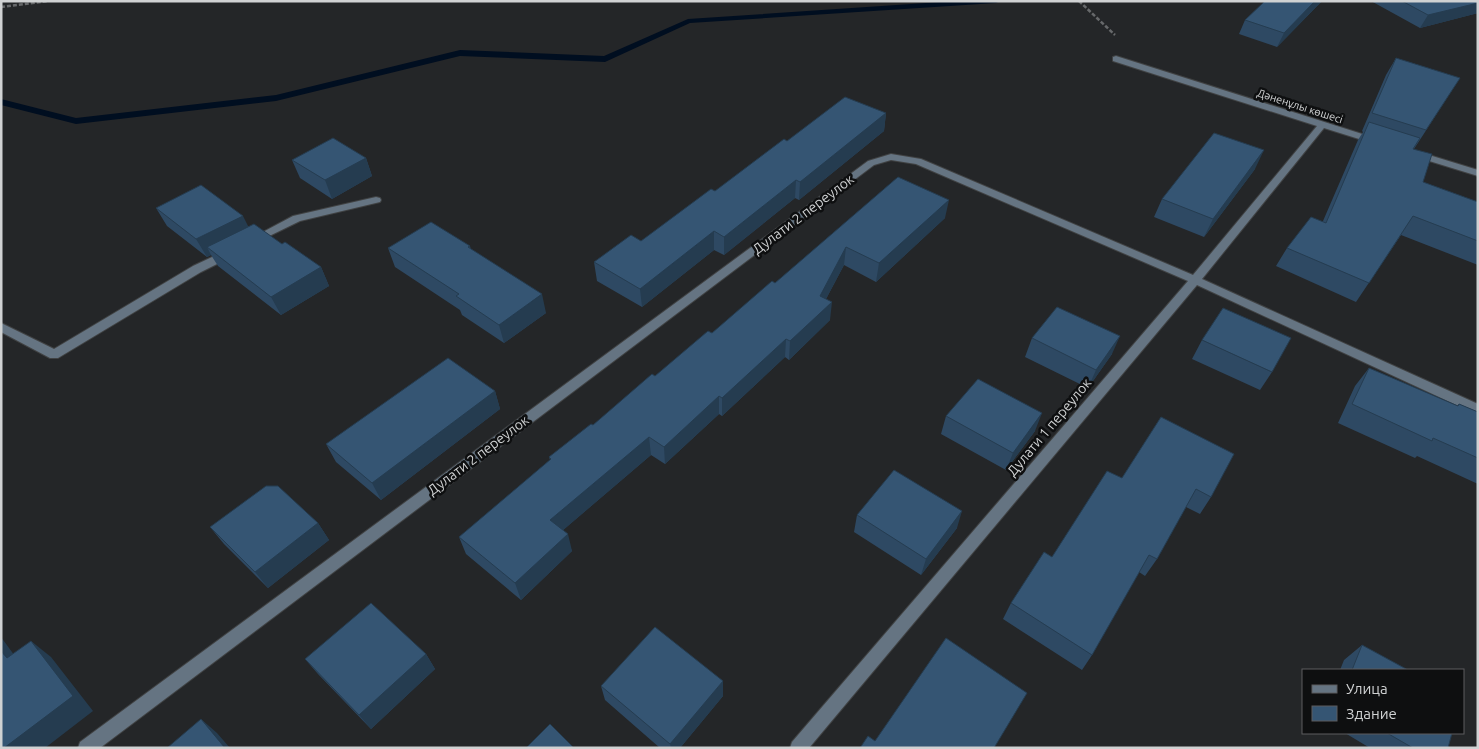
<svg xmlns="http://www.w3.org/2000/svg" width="1479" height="749" font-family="Ubuntu,sans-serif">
	<rect width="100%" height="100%" fill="#242628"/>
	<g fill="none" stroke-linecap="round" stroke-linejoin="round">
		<!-- stream -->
		<path fill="#000e20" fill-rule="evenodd" d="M956 1H1000L996 3 690 23 605 62 460 56 276 101 76 124 1 105V99L76 118 276 95 460 50 604 56 688 19Z"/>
		<defs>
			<path id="minor" d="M1116 56 1378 139V143L1375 144 1324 128 1202 279 1478 404V415L1197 285 809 748H790L792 742 1188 281 916 164 891 160 874 165 100 748H78L80 742 868 161 891 154 921 159 1193 275 1317 126 1113 61V57Z
				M1416 151 1478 170V176L1413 156 1411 154Z
				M376 197 380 198 381 200 380 202 300 221 257 242H249L248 240 293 216Z
				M229 249 234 253 233 256 201 272 58 358H50L1 332V323L54 349 193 266Z"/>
		</defs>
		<!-- minor casing -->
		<use href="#minor" stroke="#404243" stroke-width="2"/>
		<!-- path -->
		<path stroke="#67696b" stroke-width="2.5" stroke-dasharray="4 2" stroke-linecap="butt" d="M1079 1 1115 35
			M1 7 48 1"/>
		<!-- minor -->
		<use href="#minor" fill="#657482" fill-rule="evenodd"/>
	</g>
	<!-- wall -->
	<path fill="#2e4963" d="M1322 1 1277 47 1239 34 1245 20Z
		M1371 1H1478V13L1420 28Z
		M1396 58 1460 78 1414 149 1423 182 1478 202V265L1401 235 1356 302 1276 266 1287 248 1323 221 1358 140 1363 132 1362 131 1386 75Z
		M886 113 884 131 799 200 795 198 724 255 714 250 642 307 597 281 594 262 641 241 715 191Z
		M366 158 372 176 332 199 300 178 292 160Z
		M1255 169 1204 237 1154 217 1162 199Z
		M898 177 945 218 876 282 844 265 826 299 830 320 789 360 785 357 722 416 719 414 665 464 651 455 563 530 572 551 521 600 466 554 459 537 550 460 549 457 593 425 655 376 712 333 775 283Z
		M156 208 248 226 282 244 321 267 329 286 281 315 218 266 211 255 207 257 167 226Z
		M470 246 471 250 546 313 504 343 462 315 460 310 395 267 388 248Z
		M1032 338 1112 354 1088 388 1025 357Z
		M1202 340 1272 372 1260 390 1192 359Z
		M1369 368 1457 406 1459 404 1478 412V484L1417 456 1415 458 1338 423 1355 386Z
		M495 391 500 409 381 500 336 462 326 444Z
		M946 416 1035 431 1006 470 941 434Z
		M1161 417 1211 497 1200 514 1186 507 1157 559 1145 576 1139 572 1092 655 1082 670 1003 619 1011 603 1122 478Z
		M857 515 957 528 921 575 854 532Z
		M318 523 329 540 268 588 224 544 210 527Z
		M1362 645 1408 670H1340L1344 660Z
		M426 654 435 669 371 729 318 674 305 659Z
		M723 681V696L680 748H660L605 700 601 686Z
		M1345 733H1452L1448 748H1370Z"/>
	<!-- shaded-wall -->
	<path fill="#253c50" d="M1315 1H1322L1277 47 1284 33Z
		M1478 3V13L1420 28 1428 15Z
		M886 113 884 131 799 200 800 182Z
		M1264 150 1255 169 1204 237 1213 219Z
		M366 158 372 176 332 199 325 180Z
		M796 180 795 198 724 255V237Z
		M949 200 945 218 876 282 879 263Z
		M243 216 252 234 207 247 211 255 207 257 196 239Z
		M714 231V250L642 307 640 289Z
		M846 247 844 265 818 314 820 296Z
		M321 267 329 286 281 315 271 297Z
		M542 294 546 313 504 343 499 325Z
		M832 302 830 320 789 360 790 341Z
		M1120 336 1112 354 1088 388 1096 370Z
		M786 339 785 357 722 416V398Z
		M495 391 500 409 381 500 372 483Z
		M719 396V414L665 464 664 447Z
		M1042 413 1035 431 1006 470 1013 453Z
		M649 437 651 455 555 537 550 520Z
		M962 511 957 528 921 575 926 559Z
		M318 523 329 540 268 588 255 572Z
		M568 534 572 551 521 600 515 583Z
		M1 637 28 674 7 658 1 651Z
		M31 641 51 657 93 711 45 748H4Z
		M426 654 435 669 371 729 359 715Z
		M723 681V696L680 748H671L670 744Z
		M201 719 217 733 230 748H225Z"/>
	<!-- building -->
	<path fill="#355573" stroke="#253c50" d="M1265 1H1315L1284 33 1245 20Z
		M1402 1H1478V3L1428 15Z
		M1396 58 1460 78 1426 130 1372 113Z
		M845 97 886 113 800 182 796 180 724 237 714 231 640 289 594 262 631 235 641 241 711 189 715 191 784 139 787 141Z
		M1369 122 1420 138 1413 149 1432 154 1423 182 1478 202V241L1413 216 1369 283 1287 248 1311 217 1326 223Z
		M1214 133 1264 150 1213 219 1162 199Z
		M333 138 366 158 325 180 292 160Z
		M898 177 949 200 879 263 846 247 820 296 832 302 790 341 786 339 722 398 719 396 664 447 649 437 550 520 568 534 515 583 459 537 551 459 549 457 591 424 593 425 652 374 655 376 708 331 712 333 772 281 775 283Z
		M201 185 243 216 196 239 156 208Z
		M431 222 470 246 468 247 542 294 499 325 456 296 459 294 388 248Z
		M254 224 282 244 285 242 321 267 271 297 207 247Z
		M1057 307 1120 336 1096 370 1032 338Z
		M1223 308 1291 338 1272 372 1202 340Z
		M448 358 495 391 372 483 326 444Z
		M1369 368 1458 406 1459 404 1478 412V458L1433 438 1432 441 1352 404Z
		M978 379 1042 413 1013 453 946 416Z
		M1161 417 1234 454 1211 497 1196 489 1157 559 1149 555 1092 655 1011 603 1044 552 1052 557 1107 471 1122 478Z
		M894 470 962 511 926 559 857 515Z
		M266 486H278L318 523 255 572 210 527Z
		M371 603 426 654 359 715 305 659Z
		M655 627 723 681 670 744 601 686Z
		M946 638 1027 693 994 748H860L868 736 875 741Z
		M31 641 73 696 4 748H1V651L7 658Z
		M1362 645 1408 670H1352Z
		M201 719 225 748H167Z
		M550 724 574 748H526Z
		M1387 733H1452L1448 748H1413Z"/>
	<g text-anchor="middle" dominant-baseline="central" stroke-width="5" stroke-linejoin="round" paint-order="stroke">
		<!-- far-street labels -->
		<g font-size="11" fill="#d0d2d3" stroke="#0e0f10">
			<text transform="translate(1300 106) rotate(18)">Дәненұлы көшесі</text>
		</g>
		<!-- street labels -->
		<g font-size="14" fill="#d0d2d3" stroke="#0e0f10">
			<text transform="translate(803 214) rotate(-37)">Дулати 2 переулок</text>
			<text transform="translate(1049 427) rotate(-50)">Дулати 1 переулок</text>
			<text transform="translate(478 455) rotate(-37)">Дулати 2 переулок</text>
		</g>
	</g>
	<!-- border -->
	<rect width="1479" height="749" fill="none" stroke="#d0d2d3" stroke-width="5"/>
	<!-- legend -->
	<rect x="1302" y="669" width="162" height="65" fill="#0e0f10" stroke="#5c5d5e"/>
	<rect x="1312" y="685" width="25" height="8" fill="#657482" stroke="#5c5d5e"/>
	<text x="1346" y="694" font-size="15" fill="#d0d2d3">Улица</text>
	<rect x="1312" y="706" width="25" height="15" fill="#355573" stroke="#5c5d5e"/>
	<text x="1346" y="719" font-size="15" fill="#d0d2d3">Здание</text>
</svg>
